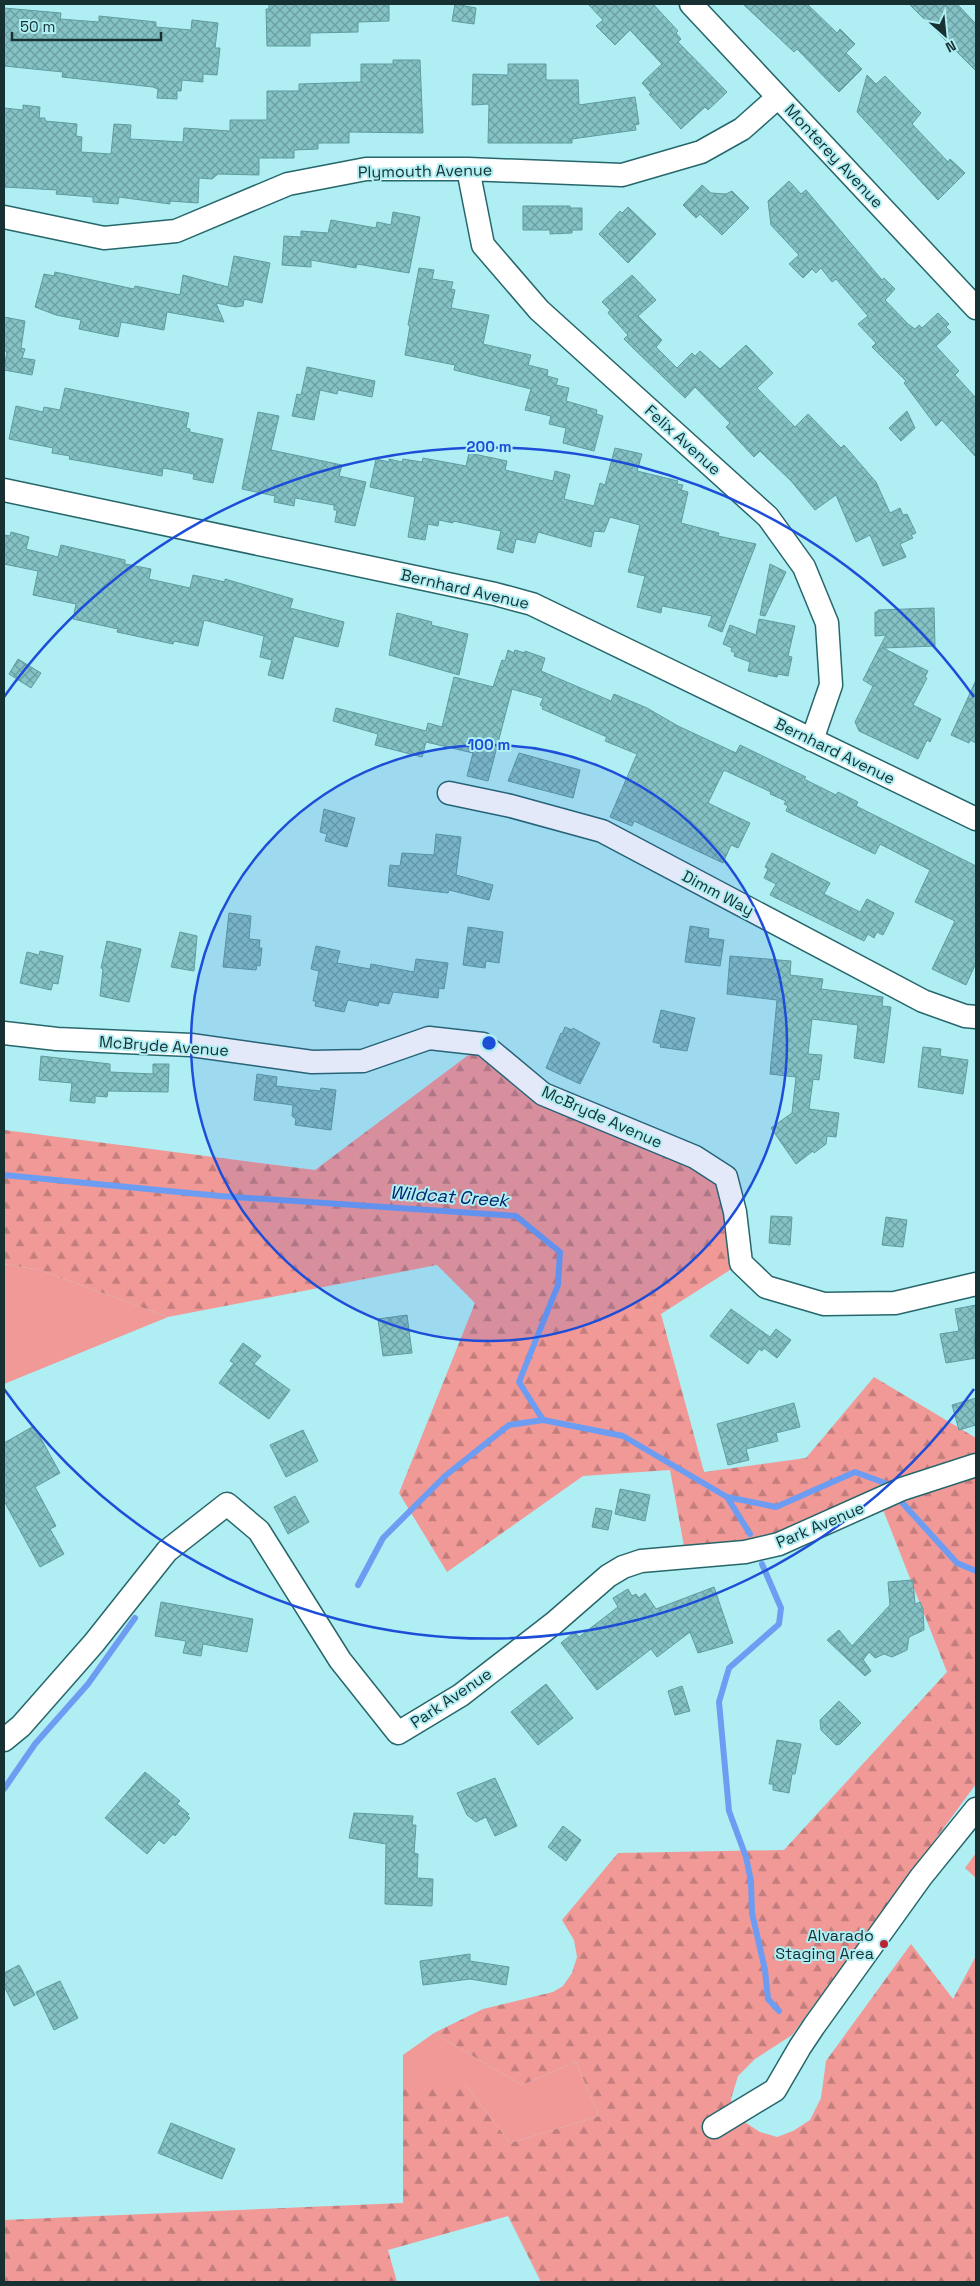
<svg xmlns="http://www.w3.org/2000/svg" width="980" height="2286" font-family="'Space Grotesk',sans-serif">
	<defs>
		<pattern id="forest-firs" width="22" height="20" patternUnits="userSpaceOnUse" patternTransform="scale(1.25)"><rect width="22" height="20" fill="#f19997"/><path d="M5 1l3.5 6h-7zM16 11l3.5 6h-7z" fill="#c27d7c"/></pattern>
		<pattern id="building-cross-hatch" width="8" height="8" patternUnits="userSpaceOnUse" patternTransform="scale(1.25)"><rect width="8" height="8" fill="#84c2c6"/><path d="M0 0l8 8M0 8l8-8" fill="none" stroke="#6b9ea1"/></pattern>
	</defs>
	<rect width="100%" height="100%" fill="#afeef3"/>
	<!-- grass -->
	<path fill="#f19997" d="M4 1264 40 1270 168 1317 4 1384Z
		M434 2033 522 2085 576 2062 599 2116 510 2143 465 2084H403V2055Z"/>
	<!-- forest -->
	<path fill="url(#forest-firs)" d="M483 1044 543 1094 726 1177 741 1263 661 1314 704 1472 806 1458 874 1377 976 1438V1784L792 2035 755 2059 738 2076 731 2099 732 2106 746 2123 760 2132 777 2137 793 2131 810 2120 821 2098 826 2061 911 1944 953 1999 976 1956V2282H541L508 2216 388 2250 397 2282H4V2220L403 2203V2084H465L510 2143 599 2116 576 2062 522 2085 434 2033 483 2009 553 1992 563 1986 572 1973 577 1957 574 1940 562 1920 618 1853 784 1850 947 1672 878 1497 779 1544 686 1557 670 1470 583 1476 447 1572 399 1493 475 1303 437 1265 168 1317 40 1270 4 1264V1130L315 1170Z
		M976 1853V1878L965 1868Z"/>
	<g fill="none" stroke-linecap="round" stroke-linejoin="round">
		<!-- stream -->
		<path stroke="#6d9df2" stroke-width="6" d="M4 1175 220 1196 516 1216 560 1252 558 1285 519 1382 543 1420 623 1436 727 1497 776 1507 855 1472 885 1483 890 1489
			M727 1497 750 1534
			M897 1497 957 1563 976 1571
			M762 1564 781 1608 779 1624 729 1668 719 1702 729 1811 746 1857 751 1881 752 1913 765 1970 768 1999 779 2011
			M358 1585 383 1538 445 1476 509 1425 543 1420
			M4 1789 35 1744 88 1684 135 1618"/>
	</g>
	<!-- building -->
	<path fill="url(#building-cross-hatch)" stroke="#5e9ca0" d="M269 4H389V21L358 22V32L310 33V46H267L266 9H269Z
		M455 4 476 8 474 24 452 21Z
		M588 4H653L678 31 676 33 681 39 678 42 727 92 708 110 705 107 681 129 649 94H652L642 83 662 64 630 30 615 45 596 26 603 20Z
		M743 4H807L837 33 840 29 855 44 846 53 862 69 839 92 797 49 794 52Z
		M909 4H957L976 24V71Z
		M4 8 61 13 60 19 99 22V16L156 22V27L191 30 192 20 218 23 215 48H220L217 75 203 74V82L182 80 181 91H177V99L157 98 158 89 153 87 62 77 63 72 4 66Z
		M393 60H420L423 133 349 132V143H318V149L294 150V158H259V175L218 174 212 179 199 178 198 203 170 201V204L119 197 118 204 93 202V197L56 194 57 190 4 187V108L23 110V105L40 107 39 118H45V121L77 124 76 136 82 137 81 152 111 154 114 124 131 125 130 139 183 142 184 128 230 131V120H267V91H299V84L361 82V64H393Z
		M508 64H546V80H578L579 105 635 97 639 124 635 125 636 130 572 139V143H488L489 104 472 105 473 74 508 75Z
		M867 75 876 84 885 76 921 113 912 124 948 162 950 159 965 173 938 200 857 112Z
		M789 181 801 194 806 190 882 280 884 278 895 289 885 300 908 324 915 329 919 325 922 328 938 313 949 324 946 327 951 332 936 346 959 371 955 375 976 398V457L942 420 936 426 904 383 906 381 872 347 876 343 858 324 868 316 836 279 832 282 821 268 816 273 812 269 803 278 789 264 799 255 771 225 768 201Z
		M702 185 711 193 726 194 732 191 749 208 722 235 700 214 696 218 683 205Z
		M523 206H570V208H582V230H572V233L550 234V230H523Z
		M628 207 656 234 628 263 599 234 620 211 622 213Z
		M393 212 420 217 409 273 357 264 356 268 311 260V267L282 265 284 236 301 237V231L328 233 331 220 376 228 377 222 391 225Z
		M234 256 270 263 262 303 244 299 243 306 236 307 216 303 224 322 167 312 164 330 121 322 118 337 79 329 81 320 56 315 35 307 44 274 54 276 55 272 134 289 135 286 180 295 183 275 228 287Z
		M419 268 434 270 432 279 453 282 451 289 455 290 451 308 489 315 483 344 531 355 528 365 548 370 547 376 558 379 556 385 569 388 566 401 597 410 596 414 603 416 594 451 563 443 566 428 549 424 551 416 525 410 531 389 454 370 455 365 405 355 410 326 408 325Z
		M632 275 656 300 638 316 662 340 656 347 677 368 692 353 695 356 700 351 720 369 746 345 773 373 757 388 795 427 808 414 841 448 844 445 876 482 890 513 900 508 903 515 907 514 916 533 911 535 913 538 900 544 906 557 883 566 870 535 856 542 836 495 815 510 792 482 760 451 754 457 726 427 730 423 695 387 685 398 633 348 624 339 628 335 608 313 610 310 602 302Z
		M4 317 25 321 21 348 25 349 22 358 35 360 32 375 4 370 7 351H4Z
		M307 367 375 381 372 397 338 390 337 394 320 390 314 420 292 416 297 394 301 395Z
		M65 388 189 413 186 428 190 429V432L223 439 213 483 193 479 194 474 163 468 162 476 69 459 70 456 52 453 53 448 9 439 16 406 43 412 44 407 60 410Z
		M907 411 915 428 901 441 889 428Z
		M258 412 279 416 271 450 342 465 339 476 366 482 355 526 335 522 337 510H334V505L295 498 294 506 274 502 275 496 242 489Z
		M615 448 642 454 637 471 678 481 677 484 683 485 681 490 688 492 681 523 719 533 718 536 756 544 722 632 708 626 712 616 662 606 661 613 637 607 645 576 628 572 640 525 610 517 604 532 594 531 591 547 538 532 535 543 516 539 513 553 497 549 501 531 453 521V523L439 520 438 526 428 524 425 540 408 537 415 497 370 487 376 459 389 462V459L402 462 403 459 422 462 423 458 466 466 469 453 507 461 505 470 553 481 555 471 570 475 564 499 594 506 600 483 605 485Z
		M11 532 29 537 26 549 58 557 61 545 125 560V564L151 569 149 579 190 588 193 575 225 582V579L293 599 290 608 344 622 338 647 294 636 283 679 268 675 272 660 260 657 264 636 204 620 198 646 174 641 173 644 117 632 118 629 73 619 76 604 33 595 38 571 4 564V535L10 536Z
		M770 564 786 572 765 616 760 615Z
		M934 608 935 646 883 648 928 671 925 677 927 678 913 705 941 719 930 742 927 740 918 759 859 731 855 722 873 686 863 680 886 635 875 636V612H878V610Z
		M397 613 432 622 431 625 468 634 459 675 389 655Z
		M759 619 795 626 788 656 792 657 788 676 778 674 777 677 748 671 750 662 734 656 735 653 731 651 732 648 723 644 730 625 756 635Z
		M508 650 514 653 515 650 525 653V651L545 658 541 671 611 701 614 694 647 708 678 726 736 753 740 745 806 777 804 779 836 795 838 792 858 802 856 806 976 866V963L966 985 932 969 955 921 915 902 930 870 880 844 875 854 840 837 786 811 788 806 784 804 786 801 770 794 771 792 724 770 708 803 750 823 738 848 731 845 723 863 634 821 632 826 610 817 637 754 605 741 607 737 542 709 543 707 540 705 543 698 512 689 488 781 467 776 473 753 426 742 422 757 375 745 378 734 333 721 336 708 426 731 428 723 442 727 454 677 493 687 502 660 505 661Z
		M18 659 41 673 31 688 9 674Z
		M976 680V743L970 740 969 743 951 735Z
		M519 753 580 770 573 798 508 781Z
		M324 809 355 818 347 847 325 841 327 834 320 832Z
		M436 834 461 837 456 875 493 885 489 900 449 890 448 893 388 886 390 865 400 866 402 853 434 855Z
		M772 853 830 883 824 894 860 912 867 899 894 913 883 935 877 932 874 938 868 934 864 941 770 895 776 884 764 878 768 869 765 867Z
		M229 913 251 916 249 939 260 940 259 948H262L260 966 257 965 256 970 223 967Z
		M690 926 709 929 708 938 724 940 720 966 685 962Z
		M468 927 503 932 499 963 486 961 485 968 463 965Z
		M180 932 197 936 194 971 171 967Z
		M107 941 141 949 129 1002 100 996 103 969 101 968Z
		M316 946 340 951 337 963 370 969 371 964 414 972 416 959 448 963 444 989 439 988 438 998 393 992 389 1004 379 1002 378 1006 348 1000 344 1012 315 1006 316 1001H313L319 971 311 969Z
		M40 951 63 956 58 984 53 983 51 990 20 983 27 952 39 955Z
		M730 956 791 961 790 975 823 979 821 989 883 997 882 1006 891 1007 884 1063 854 1058 858 1025 812 1019 808 1054 822 1055 819 1080 813 1079 809 1109 839 1113 836 1137 827 1136 826 1144 814 1153 813 1151 796 1164 771 1128 792 1113 796 1077 770 1074 777 1000 727 994Z
		M661 1010 695 1018 687 1051 660 1047 661 1044 653 1042Z
		M565 1027 572 1030 573 1028 600 1043 580 1084 546 1068 561 1033 562 1034Z
		M923 1047 941 1049 940 1056 968 1060 963 1094 918 1087Z
		M41 1056 110 1064V1072L153 1074V1064H169L168 1092 108 1091 107 1097 95 1096V1103L70 1101 72 1083 39 1080Z
		M257 1074 277 1077 276 1086 320 1091 321 1088 336 1090 331 1130 295 1125 296 1119 292 1116 293 1105 254 1100Z
		M771 1216 792 1217 790 1245 769 1243Z
		M886 1217 907 1220 903 1247 882 1245Z
		M976 1305V1336H974L976 1358 946 1363 940 1334 959 1331 955 1309Z
		M731 1309 770 1337 776 1329 791 1340 777 1358 764 1348 762 1351 759 1349 748 1364 710 1336Z
		M407 1315 412 1353 383 1356 378 1319Z
		M243 1343 261 1356 254 1364 290 1390 269 1419 219 1383 234 1363 230 1361Z
		M976 1398V1425L959 1430 952 1405Z
		M794 1403 800 1427 776 1433 778 1441 746 1449 749 1460 728 1465 717 1424Z
		M34 1426 60 1473 35 1487 56 1526 50 1529 64 1554 40 1567 4 1501V1443Z
		M303 1430 318 1461 286 1477 270 1445Z
		M620 1489 650 1495 645 1521 615 1514Z
		M295 1496 309 1522 288 1534 274 1507Z
		M596 1508 612 1511 608 1530 592 1527Z
		M913 1580 915 1604 920 1602 923 1609 924 1630 909 1637 907 1650 892 1657 884 1654 875 1658 869 1652 863 1660 862 1658 871 1671 865 1676 827 1640 839 1630 852 1646 890 1605 888 1582Z
		M714 1587 733 1643 698 1653 690 1632 657 1657 651 1649 597 1690 561 1643 575 1632 579 1637 618 1607 613 1598 628 1589 632 1596 636 1594 639 1598 645 1593 656 1609Z
		M161 1602 253 1619 247 1652 203 1644 201 1656 183 1653 186 1641 155 1636Z
		M546 1684 573 1718 538 1745 511 1712Z
		M682 1686 690 1711 675 1715 668 1691Z
		M839 1701 861 1723 840 1744 836 1745 821 1730 820 1720Z
		M777 1740 801 1744 795 1774H792L789 1793 773 1790V1784H769Z
		M145 1772 180 1801 177 1804 189 1814 187 1816 190 1818 175 1836 173 1834 164 1844 159 1840 147 1854 105 1818Z
		M495 1778 517 1826 495 1836 486 1817 476 1822 467 1815 457 1793Z
		M354 1813 413 1816 412 1825H416L414 1853 418 1854 417 1878 433 1879 432 1906 385 1904 386 1844 349 1838Z
		M563 1826 581 1840 566 1861 548 1847Z
		M470 1954V1961L509 1967 506 1985 470 1979 423 1985 420 1961Z
		M19 1965 35 1995 14 2006 4 1986V1973Z
		M60 1981 78 2018 54 2030 36 1992Z
		M171 2123 235 2149 222 2179 158 2153Z"/>
	<g fill="none" stroke-linecap="round" stroke-linejoin="round">
		<defs>
			<path id="minor" d="M691 4 976 308
				M468 169 483 245 539 310 768 517 804 567 827 623 831 685 812 740
				M4 217 104 238 176 231 288 184 366 169H468L622 175 701 152 742 129 778 97
				M4 490 495 594 532 604 976 819
				M449 793 511 806 602 831 923 1001 965 1016 976 1017
				M4 1033 57 1039 191 1045 312 1062 363 1061 429 1038 483 1044 543 1094 695 1157 726 1177 735 1212 741 1263 766 1287 824 1304 895 1303 976 1284
				M4 1740 21 1726 94 1643 167 1551 227 1504 259 1531 340 1660 398 1733 461 1695 554 1623 608 1576 623 1567 641 1561 745 1552 779 1544 902 1489 976 1465
				M714 2127 775 2090 800 2047 814 2026 921 1877 976 1809"/>
		</defs>
		<!-- minor casing -->
		<use href="#minor" stroke="#27676b" stroke-width="25"/>
		<!-- minor -->
		<use href="#minor" stroke="#fff" stroke-width="22"/>
	</g>
	<!-- distance rings -->
	<circle cx="489" cy="1043" r="298" fill="#1d4ed8" fill-opacity=".12"/>
	<g fill="none" stroke="#1d4ed8" stroke-width="2.5">
		<circle cx="489" cy="1043" r="298"/>
		<path d="M974 1389A596 596 0 0 1 4 1389M4 697A596 596 0 0 1 974 697"/>
	</g>
	<!-- markers -->
	<circle fill="#b72635" stroke="#afeef3" stroke-width="2" cx="884" cy="1944" r="5"/>
	<g text-anchor="middle" dominant-baseline="central" stroke-width="4" stroke-linejoin="round" paint-order="stroke">
		<!-- street labels -->
		<g font-size="16" fill="#173132" stroke="#afeef3">
			<text transform="translate(834 156) rotate(47)">Monterey Avenue</text>
			<text transform="translate(425 171) rotate(-1)">Plymouth Avenue</text>
			<text transform="translate(683 440) rotate(42)">Felix Avenue</text>
			<text transform="translate(465 589) rotate(13)">Bernhard Avenue</text>
			<text transform="translate(835 751) rotate(26)">Bernhard Avenue</text>
			<text transform="translate(718 893) rotate(28)">Dimm Way</text>
			<text transform="translate(164 1046) rotate(4)">McBryde Avenue</text>
			<text transform="translate(602 1117) rotate(24)">McBryde Avenue</text>
			<text transform="translate(820 1525) rotate(-23)">Park Avenue</text>
			<text transform="translate(451 1698) rotate(-34)">Park Avenue</text>
		</g>
		<!-- poi labels -->
		<g font-size="16" fill="#173132" stroke="#afeef3" text-anchor="end">
			<text x="874" y="1935">Alvarado<tspan x="874" dy="18">Staging Area</tspan></text>
		</g>
		<!-- water labels -->
		<g font-size="18" font-style="italic" fill="#00236c" stroke="#afeef3">
			<text transform="translate(449 1196) rotate(4)">Wildcat Creek</text>
		</g>
	</g>
	<circle cx="489" cy="1043" r="8" fill="#1d4ed8" stroke="#afeef3" stroke-width="2.5"/>
	<g font-size="15" text-anchor="middle" font-weight="bold" fill="#1d4ed8" stroke="#afeef3" stroke-width="4" stroke-linejoin="round" paint-order="stroke">
		<text x="489" y="452">200 m</text>
		<text x="489" y="750">100 m</text>
	</g>
	<!-- border -->
	<rect width="980" height="2286" fill="none" stroke="#173132" stroke-width="10"/>
	<!-- north arrow -->
	<g transform="translate(945 35) rotate(153)" stroke="#afeef3" stroke-width="4" paint-order="stroke">
	<path d="M0-4L9 19L0 12L-9 19Z" fill="#173132"/>
	<text y="-8" font-size="14" font-weight="bold" text-anchor="middle" fill="#173132">N</text>
	</g>
	<!-- scale -->
	<path d="M12 32v8h149v-8" fill="none" stroke="#173132" stroke-width="2.5"/>
	<text x="20" y="32" font-size="15" fill="#173132" stroke="#afeef3" stroke-width="4" paint-order="stroke">50 m</text>
</svg>
